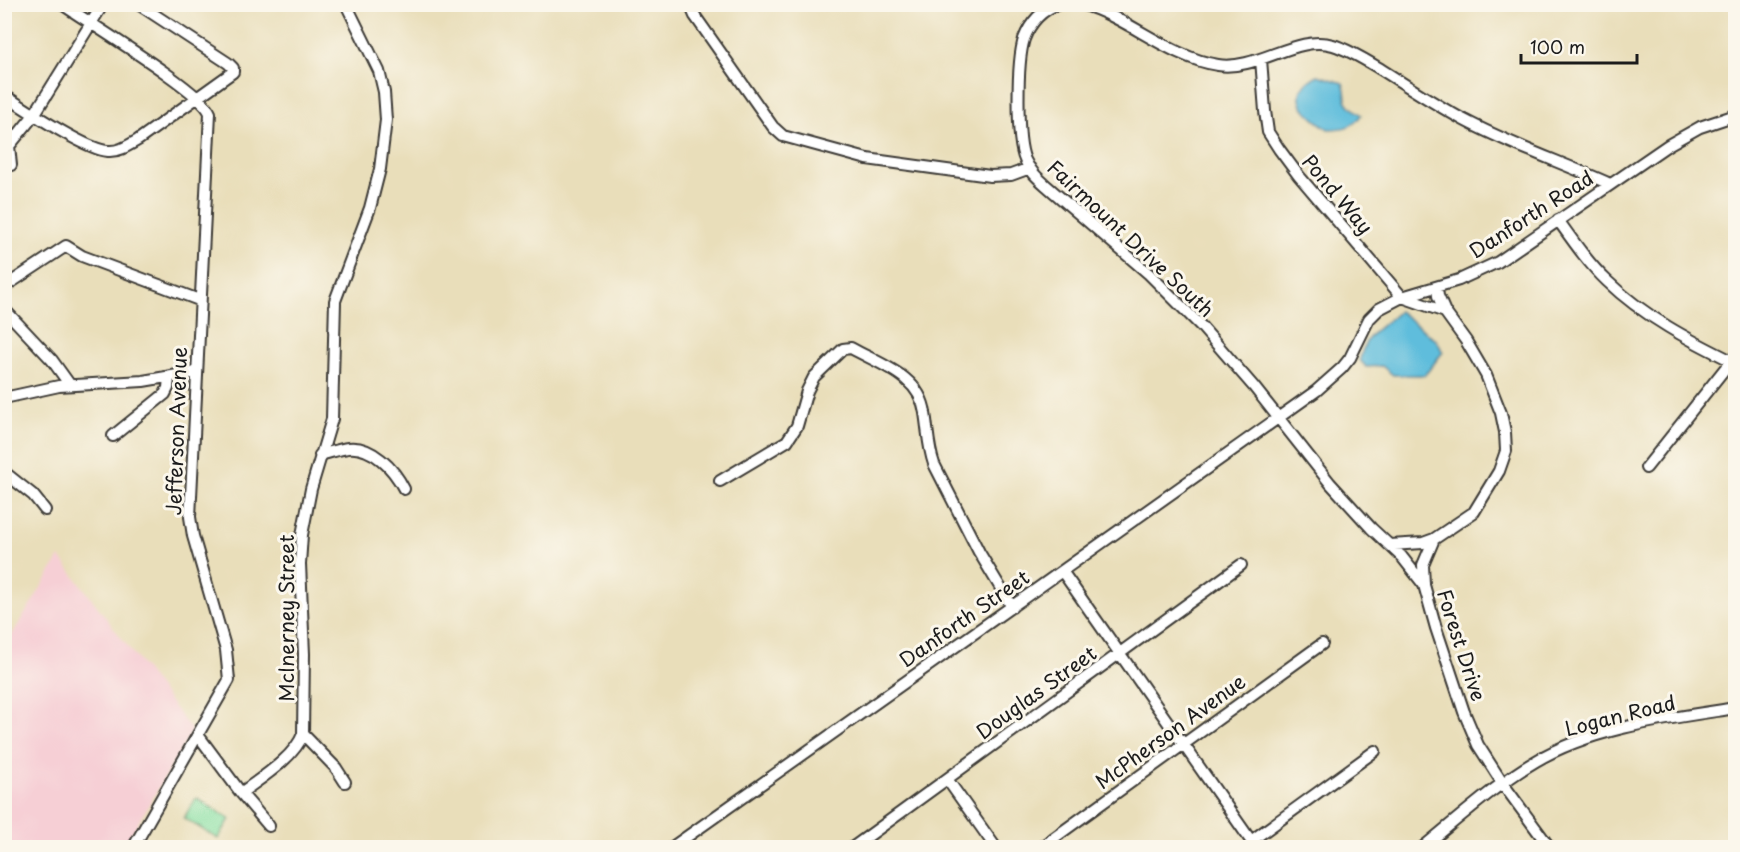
<svg xmlns="http://www.w3.org/2000/svg" width="1740" height="852" font-family="'Playpen Sans',sans-serif">
	<rect width="100%" height="100%" fill="#fbf7ec"/>
	<filter id="ink" filterUnits="userSpaceOnUse"><feTurbulence type="fractalNoise" baseFrequency=".0167" numOctaves="2"/><feDisplacementMap in="SourceGraphic" scale="12" xChannelSelector="R" yChannelSelector="G"/><feConvolveMatrix kernelMatrix="1 2 1 2 8 2 1 2 1" color-interpolation-filters="sRGB"/></filter>
	<filter id="wash" filterUnits="userSpaceOnUse"><feTurbulence type="fractalNoise" baseFrequency=".008" numOctaves="4" result="noise"/><feDisplacementMap in="SourceGraphic" scale="24" xChannelSelector="R" yChannelSelector="G"/><feGaussianBlur stdDeviation="1.35" result="paint"/><feColorMatrix in="noise" values="0 0 0 0 0 0 0 0 0 0 0 0 0 0 0 0 0 1.4 0 .05"/><feComposite in="paint" operator="in"/></filter>
	<g filter="url(#wash)">
		<rect width="100%" height="100%" fill="#e9deba"/>
		<!-- built -->
		<path fill="#f6cfd5" d="M60 557 192 731 124 847H5V646Z"/>
		<!-- green -->
		<path fill="#8ae0a4" stroke="#537e60" stroke-width="1.5" d="M196 798 230 819 218 839 184 818Z"/>
		<!-- water -->
		<path fill="#5ebddc" stroke="#3d6c7c" stroke-width="1.5" d="M1318 75 1343 83C1346 90 1345 93 1346 99 1348 107 1356 110 1361 115 1354 128 1341 129 1328 129 1305 113 1283 94 1318 75Z
			M1399 311 1436 340 1443 352 1425 375H1393L1382 366 1366 367 1360 360C1366 330 1380 330 1399 311Z"/>
	</g>
	<g filter="url(#ink)">
		<g fill="none" stroke-linecap="round" stroke-linejoin="round">
			<defs>
				<path id="minor" d="M62 4C87 22 202 91 210 113L190 517 193 536 226 650 229 680 133 848
					M690 4 695 16 773 127 783 136 867 159 990 176 1011 175 1030 168
					M1059 4C1042 9 1030 23 1024 39 1017 61 1016 140 1025 160 1030 172 1040 180 1049 188L1149 274 1201 326 1254 387 1330 483 1371 528 1402 557 1424 585 1436 628 1464 712 1478 745 1503 784 1550 848
					M1081 4C1128 17 1170 58 1218 65 1257 71 1297 34 1333 45 1350 50 1367 61 1382 70 1409 87 1436 105 1464 120 1511 145 1561 162 1610 184
					M1261 59 1265 111 1268 132 1279 149 1299 176 1402 297 1445 312 1466 341 1486 375 1501 413 1505 432 1506 451 1499 471 1474 512 1434 539 1423 543 1390 545
					M4 95C24 108 86 150 108 151 119 152 129 145 138 140L233 72V68L228 63 138 4
					M11 165 9 146 34 115 103 4
					M1558 220C1573 241 1588 263 1607 281 1643 316 1691 341 1736 363
					M4 287 66 246 82 256 199 300
					M1437 288 1438 296 1445 312
					M4 309 52 360 70 385
					M4 398 59 386 143 381 195 372
					M113 436 165 394 168 388 169 377
					M320 455C329 453 339 449 348 448 372 445 394 469 404 489
					M1646 468 1731 361
					M4 472 33 495 45 510
					M720 481 787 441 797 426 807 391 814 377 843 349 851 348C881 365 920 376 925 413 928 431 928 447 934 464L979 552 1012 607
					M1062 571 1256 848
					M1424 584 1423 565 1434 539
					M303 734 336 768 345 782
					M198 735 241 793 269 826
					M947 779 996 848
					M241 793C261 778 295 757 303 734L304 654 300 564 302 535 311 489 332 419 335 301 370 208 380 169 386 120 384 92 379 71 346 4
					M1251 841 1375 751
					M671 848 1316 391 1342 368 1350 358 1369 319 1379 309 1402 297 1459 280 1498 262 1668 145 1700 127 1736 115
					M852 848 1241 565
					M1040 848 1322 644
					M1422 848C1459 818 1495 785 1536 761 1592 727 1672 718 1736 708"/>
			</defs>
			<!-- minor casing -->
			<use href="#minor" stroke="#3b3934" stroke-width="14"/>
			<!-- minor -->
			<use href="#minor" stroke="#fff" stroke-width="10"/>
		</g>
	</g>
	<g text-anchor="middle" dominant-baseline="central" stroke-width="6" stroke-linejoin="round" paint-order="stroke">
		<!-- street labels -->
		<g font-size="20" fill="#1c1c1c" stroke="#fbf7ec">
			<text transform="translate(1338 194) rotate(50)">Pond Way</text>
			<text transform="translate(1531 214) rotate(-33)">Danforth Road</text>
			<text transform="translate(1131 238) rotate(43)">Fairmount Drive South</text>
			<text transform="translate(176 431) rotate(-88)">Jefferson Avenue</text>
			<text transform="translate(286 618) rotate(-90)">McInerney Street</text>
			<text transform="translate(964 618) rotate(-35)">Danforth Street</text>
			<text transform="translate(1462 645) rotate(72)">Forest Drive</text>
			<text transform="translate(1036 692) rotate(-36)">Douglas Street</text>
			<text transform="translate(1620 715) rotate(-14)">Logan Road</text>
			<text transform="translate(1170 731) rotate(-36)">McPherson Avenue</text>
		</g>
	</g>
	<!-- margin -->
	<rect width="1740" height="852" fill="none" stroke="#fbf7ec" stroke-width="24"/>
	<!-- scale -->
	<path d="M1521 54v9h116v-9" fill="none" stroke="#1c1c1c" stroke-width="3"/>
	<text x="1530" y="54" font-size="18" fill="#1c1c1c" stroke="#fbf7ec" stroke-width="4.5" paint-order="stroke">100 m</text>
</svg>
